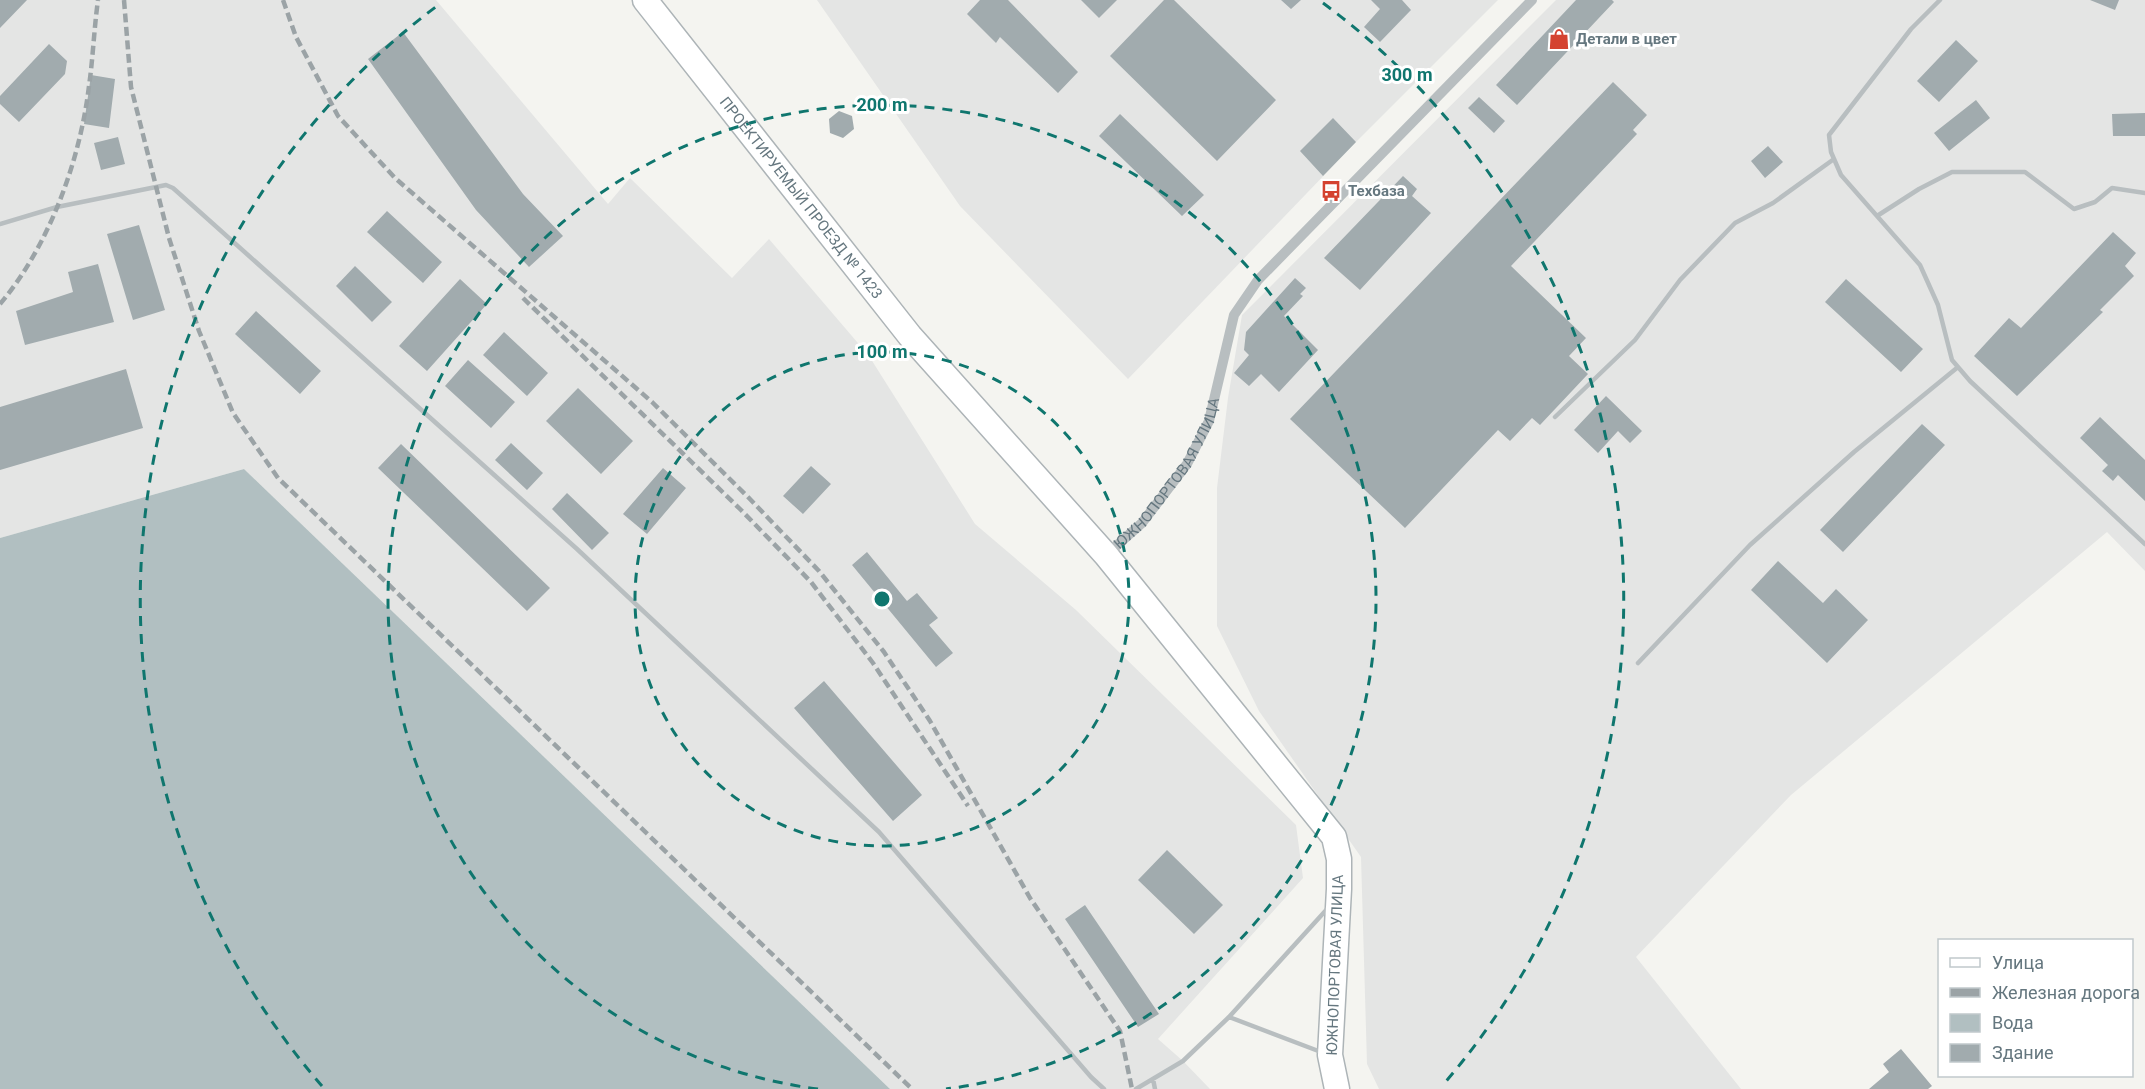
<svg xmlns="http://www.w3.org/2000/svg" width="2145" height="1089" font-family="Roboto,sans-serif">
	<rect width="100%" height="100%" fill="#f4f4f0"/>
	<!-- built -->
	<path fill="#e4e5e4" d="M0 0H436L608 204 630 178 732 278 769 239 869 356 975 524 1076 610 1296 825 1303 878 1158 1039 1183 1061 1210 1089H890L244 469 0 538Z
		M817 0H1498L1356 142 1128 379 960 206Z
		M1556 0H2145V571L2107 532 1791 795 1636 957 1741 1089H1379L1367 1064 1361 857 1259 711 1217 626V488L1228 398 1242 315Z"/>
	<!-- water -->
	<path fill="#b1bfc1" d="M244 469 890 1089H0V538Z"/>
	<!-- building -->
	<path fill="#a1abae" d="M0 0H27L0 28Z
		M980 0H1008L1078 72 1058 93 1000 37 996 43 967 14Z
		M1081 0H1117L1099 18Z
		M1164 0H1174L1276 100 1217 161 1110 56Z
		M1281 0H1301L1291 9Z
		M1371 0H1402L1411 10 1380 42 1364 27 1380 9Z
		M1576 0H1612L1614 2 1517 105 1496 85Z
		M2090 0H2119L2115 10Z
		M403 32 523 194 563 236 529 267 476 210 368 59Z
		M1956 40 1978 61 1939 102 1917 81Z
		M49 44 67 61 65 74 19 122 0 104V96Z
		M91 75 115 79 109 128 84 124Z
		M1613 82 1647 115 1633 130 1637 134 1511 266 1586 338 1569 356 1588 374 1540 425 1532 418 1510 441 1498 430 1405 528 1290 419Z
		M1479 97 1505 121 1494 133 1468 108Z
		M1976 100 1990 118 1949 151 1934 133Z
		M839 111 852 116 854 129 843 138 830 133 829 119Z
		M2145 113V136H2113L2112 114Z
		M1120 114 1204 195 1182 216 1099 136Z
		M1333 118 1356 142 1323 176 1300 151Z
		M118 137 125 164 101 170 94 143Z
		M1768 146 1783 162 1765 178 1751 161Z
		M1403 176 1417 189 1412 196 1431 213 1360 290 1324 258Z
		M387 211 442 262 423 283 367 232Z
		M139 225 165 310 133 320 107 234Z
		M2113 232 2136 253 2125 266 2134 276 2100 310 2103 312 2017 396 1974 356 2009 318 2021 328Z
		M98 264 114 322 25 345 16 311 73 292 68 272Z
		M355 266 392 302 372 322 336 286Z
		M1295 278 1306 288 1300 294 1303 296 1284 316 1318 350 1279 392 1261 374 1249 386 1234 373 1249 355 1244 350 1246 332Z
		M460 279 487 304 427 371 399 346Z
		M1846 279 1923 349 1901 372 1825 302Z
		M256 311 321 371 300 394 235 334Z
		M504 332 548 373 527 396 483 355Z
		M468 360 515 402 491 428 445 386Z
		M126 369 143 428 0 470V407Z
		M578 388 633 441 601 474 546 421Z
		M1606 396 1642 431 1630 443 1618 431 1598 453 1574 430Z
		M2100 417 2145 460V501L2118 475 2113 481 2102 471 2108 465 2080 438Z
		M1922 424 1945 445 1843 552 1820 530Z
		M511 443 543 473 527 490 495 460Z
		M401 444 550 588 527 611 378 468Z
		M811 466 831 484 803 514 783 496Z
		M663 468 686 488 647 534 623 514Z
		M567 493 609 533 592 550 552 509Z
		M867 552 907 601 917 593 938 618 929 625 953 653 936 667 852 565Z
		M1778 561 1823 603 1836 589 1868 620 1827 663 1751 590Z
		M824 681 922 795 893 821 794 708Z
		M1167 850 1223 905 1194 934 1138 880Z
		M1085 905 1159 1014 1138 1027 1065 919Z
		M1901 1049 1932 1086 1928 1089H1869L1889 1072 1883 1064Z"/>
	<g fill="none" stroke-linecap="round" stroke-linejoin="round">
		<defs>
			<g id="secondary">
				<path id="s2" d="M645 0 910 336 1106 555 1334 837 1339 859V889L1330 1055 1337 1089"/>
			</g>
		</defs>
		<!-- secondary casing -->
		<use href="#secondary" stroke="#adb4b7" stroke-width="27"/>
		<!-- service -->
		<path stroke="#b8bec0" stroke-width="4.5" d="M1940 0 1911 29 1829 135 1831 152 1841 175 1920 265 1938 305 1952 360 1970 381 2145 544
			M1877 216 1919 189 1952 172H2025L2074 209 2095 202 2112 188 2145 193
			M0 224 57 207 156 187 166 185 173 188 577 549 879 832 1091 1077 1104 1089
			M1555 417 1635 340 1680 280 1735 223 1773 203 1834 159
			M1638 663 1750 545 1854 452 1958 367
			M1229 1017 1328 908
			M1153 1079 1155 1089
			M1136 1089 1183 1061 1229 1017 1321 1052"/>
		<!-- tertiary -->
		<path stroke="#b8bec0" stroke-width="10" id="s1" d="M1106 555 1142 523 1187 464 1209 421 1234 315 1258 280 1532 0"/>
		<!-- secondary -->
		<use href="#secondary" stroke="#fff" stroke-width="24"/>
		<!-- rail -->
		<path stroke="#9ba3a6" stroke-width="4.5" stroke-dasharray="9 4.5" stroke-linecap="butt" d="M124 0 131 87 169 238 199 331 233 413 278 478 912 1089
			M283 0 296 37 338 116 395 178 652 402 748 497 819 571 884 652 930 721 1030 898 1120 1031 1132 1089
			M523 298 741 510 811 582 873 663 968 806
			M0 304C49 246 80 161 89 86 93 58 94 29 98 0"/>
	</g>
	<!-- distance rings -->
	<g fill="none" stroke="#0f766e" stroke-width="3" stroke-dasharray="10 8">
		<circle cx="882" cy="599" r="247"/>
		<path d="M818 1089A494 494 0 1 1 946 1089"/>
		<path d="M322 1086A742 742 0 0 1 441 3M1323 3A742 742 0 0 1 1442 1086"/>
	</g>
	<!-- icons -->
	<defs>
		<symbol id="shop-bare" viewBox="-9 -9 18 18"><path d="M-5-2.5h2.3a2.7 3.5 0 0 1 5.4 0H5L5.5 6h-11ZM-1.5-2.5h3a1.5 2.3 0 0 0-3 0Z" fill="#d44230" stroke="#fff" stroke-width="2.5" paint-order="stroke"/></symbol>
		<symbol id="bus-bare" viewBox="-9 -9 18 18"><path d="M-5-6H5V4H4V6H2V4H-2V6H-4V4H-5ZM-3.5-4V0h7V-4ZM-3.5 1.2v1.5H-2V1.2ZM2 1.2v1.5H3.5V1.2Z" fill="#d44230" stroke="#fff" stroke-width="2.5" paint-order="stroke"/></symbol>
	</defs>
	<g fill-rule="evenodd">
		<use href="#shop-bare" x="1544" y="24" width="30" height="30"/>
		<use href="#bus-bare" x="1316" y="176" width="30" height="30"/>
	</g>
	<g text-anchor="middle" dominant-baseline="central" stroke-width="6" stroke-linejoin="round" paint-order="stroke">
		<!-- poi labels -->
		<g font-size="15" font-weight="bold" fill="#65777f" stroke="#fff" text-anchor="start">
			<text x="1576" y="39">Детали в цвет</text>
			<text x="1348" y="191">Техбаза</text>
		</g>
		<!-- street labels -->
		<g font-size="15" fill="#65777f" stroke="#fff">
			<text stroke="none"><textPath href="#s2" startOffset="252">ПРОЕКТИРУЕМЫЙ ПРОЕЗД № 1423</textPath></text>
			<text stroke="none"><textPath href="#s1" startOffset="104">ЮЖНОПОРТОВАЯ УЛИЦА</textPath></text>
			<text transform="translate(1335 965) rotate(-88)">ЮЖНОПОРТОВАЯ УЛИЦА</text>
		</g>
	</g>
	<circle cx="882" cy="599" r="9" fill="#0f766e" stroke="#fff" stroke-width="3"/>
	<g font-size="18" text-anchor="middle" font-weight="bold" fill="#0f766e" stroke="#fff" stroke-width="6" stroke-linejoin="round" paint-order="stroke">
		<text x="1407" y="81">300 m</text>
		<text x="882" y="111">200 m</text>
		<text x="882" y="358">100 m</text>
	</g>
	<!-- legend -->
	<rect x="1938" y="939" width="195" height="138" fill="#ffffff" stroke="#c1c9cc" stroke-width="1.5"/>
	<rect x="1950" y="958" width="30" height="9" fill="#ffffff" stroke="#c1c9cc" stroke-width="1.5"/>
	<text x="1992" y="969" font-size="18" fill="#65777f">Улица</text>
	<rect x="1950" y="988" width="30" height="9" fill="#9ba3a6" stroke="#c1c9cc" stroke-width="1.5"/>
	<text x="1992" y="999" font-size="18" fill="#65777f">Железная дорога</text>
	<rect x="1950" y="1014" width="30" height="18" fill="#b1bfc1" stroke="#c1c9cc" stroke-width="1.5"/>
	<text x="1992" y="1029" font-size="18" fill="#65777f">Вода</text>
	<rect x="1950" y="1044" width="30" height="18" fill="#a1abae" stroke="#c1c9cc" stroke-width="1.5"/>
	<text x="1992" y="1059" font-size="18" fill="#65777f">Здание</text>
</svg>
